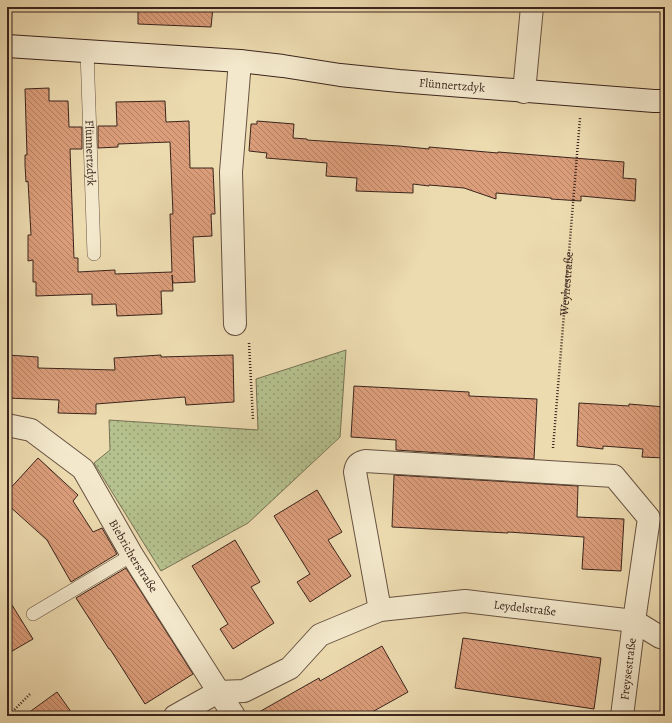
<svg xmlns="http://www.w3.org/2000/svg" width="672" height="723" font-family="Alegreya,serif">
	<defs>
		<pattern id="park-dots" width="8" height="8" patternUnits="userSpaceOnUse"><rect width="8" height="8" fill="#b5c18e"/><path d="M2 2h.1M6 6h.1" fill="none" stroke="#949d73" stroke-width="1.8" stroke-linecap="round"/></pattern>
		<pattern id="building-back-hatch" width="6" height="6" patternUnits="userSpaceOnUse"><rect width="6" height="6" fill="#db9d7a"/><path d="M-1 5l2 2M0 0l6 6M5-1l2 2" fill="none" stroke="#b38063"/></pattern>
	</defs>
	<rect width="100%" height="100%" fill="#eddbb0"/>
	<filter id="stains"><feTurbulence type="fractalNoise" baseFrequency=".005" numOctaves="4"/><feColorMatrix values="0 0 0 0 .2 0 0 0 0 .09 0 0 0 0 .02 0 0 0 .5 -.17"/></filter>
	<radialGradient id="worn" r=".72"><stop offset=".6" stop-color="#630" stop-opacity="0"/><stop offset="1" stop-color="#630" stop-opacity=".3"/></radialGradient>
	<!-- park -->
	<path fill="url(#park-dots)" stroke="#787255" d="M346 350 340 437 248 523 161 571 94 463 110 450 109 420 258 430 256 379Z"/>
	<!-- building -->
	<path fill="url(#building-back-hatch)" stroke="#3a241c" d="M138 7H213L211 27 138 24Z
		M49 88V101H68L69 127H82V149H70L74 258H78V272L115 270V274L172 272 170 214H173L170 142 118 144V147L98 148V126H117L116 102 165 101 166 122 189 121 190 168H213L215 214H211L212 236 193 237 195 282 173 283 172 275 173 291H161L162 314 117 316 116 304 92 305V294L36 296V282H33V260L28 261V235H31L28 181 26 182 25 165V155H27L25 89Z
		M257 121 294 124 293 138 307 139V140L399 146 429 149V147L498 153V152L624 162 623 178 636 179 635 201 581 196V201L551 199V198L496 193V199L464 188 429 185V186L413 184V193L356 191 357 178 326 176 327 163 266 158 267 153 249 151 251 124H257Z
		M7 355 38 357V368L115 370 114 358 161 355V357L233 355 234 402 186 405 185 397 96 404V414L58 413 59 400 7 398Z
		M354 386 469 392V396L537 399 534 459 396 450V440L351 437Z
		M579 403 629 406V404L665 407V458L642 457 643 449 603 446V449L577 446Z
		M38 458 78 495 73 501 93 532 102 528 117 554 71 582 47 540 7 504V492Z
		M394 475 578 486 577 517 624 519 621 571 582 569 584 537 508 532V533L392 527Z
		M317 490 342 532 328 540 351 576 310 602 297 582 310 574 274 516Z
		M235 540 260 582 251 587 274 623 233 649 220 629 228 624 192 566Z
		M126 568 193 674 145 704 110 649H109L76 598Z
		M7 597 33 639 7 654Z
		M463 638 601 658 594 709 455 688Z
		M382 646 408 692 365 716H252L319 678 320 681Z
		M57 692 74 716H24Z"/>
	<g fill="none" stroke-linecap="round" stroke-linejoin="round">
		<defs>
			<g id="lane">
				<path id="s2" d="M87 51 94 254"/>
				<path d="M33 614 132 555"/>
			</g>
			<g id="street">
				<path d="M524 92 532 7"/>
				<path d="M235 324 231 172 240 61"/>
				<path id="s3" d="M7 425 31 430 83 469 132 555 234 716"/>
				<path d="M380 610 355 472C356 465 358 463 365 461L614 476 649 518 634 621 622 716"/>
				<path id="s4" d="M175 716 218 692 244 691 290 668 320 635 380 610 465 601 634 621 660 637 665 638"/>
			</g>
			<g id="secondary">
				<path id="s5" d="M7 46 240 61 283 66 340 75 399 81 654 101H665"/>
			</g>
		</defs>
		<!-- lane casing -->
		<use href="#lane" stroke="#675241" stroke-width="14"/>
		<!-- street casing -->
		<use href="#street" stroke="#675241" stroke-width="24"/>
		<!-- secondary casing -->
		<use href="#secondary" stroke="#3a241c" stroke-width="24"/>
		<!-- path -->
		<g stroke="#3a241c" stroke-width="2.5" stroke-dasharray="1 2" stroke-linecap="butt">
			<path d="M249 343 253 420"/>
			<path id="s1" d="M553 448 580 118"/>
			<path d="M8 716 30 694"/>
		</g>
		<!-- lane -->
		<use href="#lane" stroke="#f3e8cc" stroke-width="13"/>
		<!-- street -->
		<use href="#street" stroke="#f3e8cc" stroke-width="22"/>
		<!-- secondary -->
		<use href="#secondary" stroke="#f3e8cc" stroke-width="22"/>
	</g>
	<g text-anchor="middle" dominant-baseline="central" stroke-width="3.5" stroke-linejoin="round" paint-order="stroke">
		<!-- street labels -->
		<g font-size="12" fill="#3a241c" stroke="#f3e8cc">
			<text stroke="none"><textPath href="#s5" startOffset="447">Flünnertzdyk</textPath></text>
			<text stroke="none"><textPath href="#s2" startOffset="102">Flünnertzdyk</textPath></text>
			<text stroke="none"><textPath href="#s1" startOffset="165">Weyhestraße</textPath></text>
			<text stroke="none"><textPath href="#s3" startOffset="190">Biebricherstraße</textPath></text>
			<text stroke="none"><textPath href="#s4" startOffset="382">Leydelstraße</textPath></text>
			<text transform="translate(628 669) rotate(-83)">Freysestraße</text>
		</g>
	</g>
	<!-- margin -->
	<rect width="672" height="723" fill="none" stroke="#eddbb0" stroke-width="24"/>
	<rect x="8" y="8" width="656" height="707" fill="none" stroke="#3a241c" stroke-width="2"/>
	<rect x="12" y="12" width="648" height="699" fill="none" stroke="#3a241c"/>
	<rect width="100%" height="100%" filter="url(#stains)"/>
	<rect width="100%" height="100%" fill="url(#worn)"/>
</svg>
